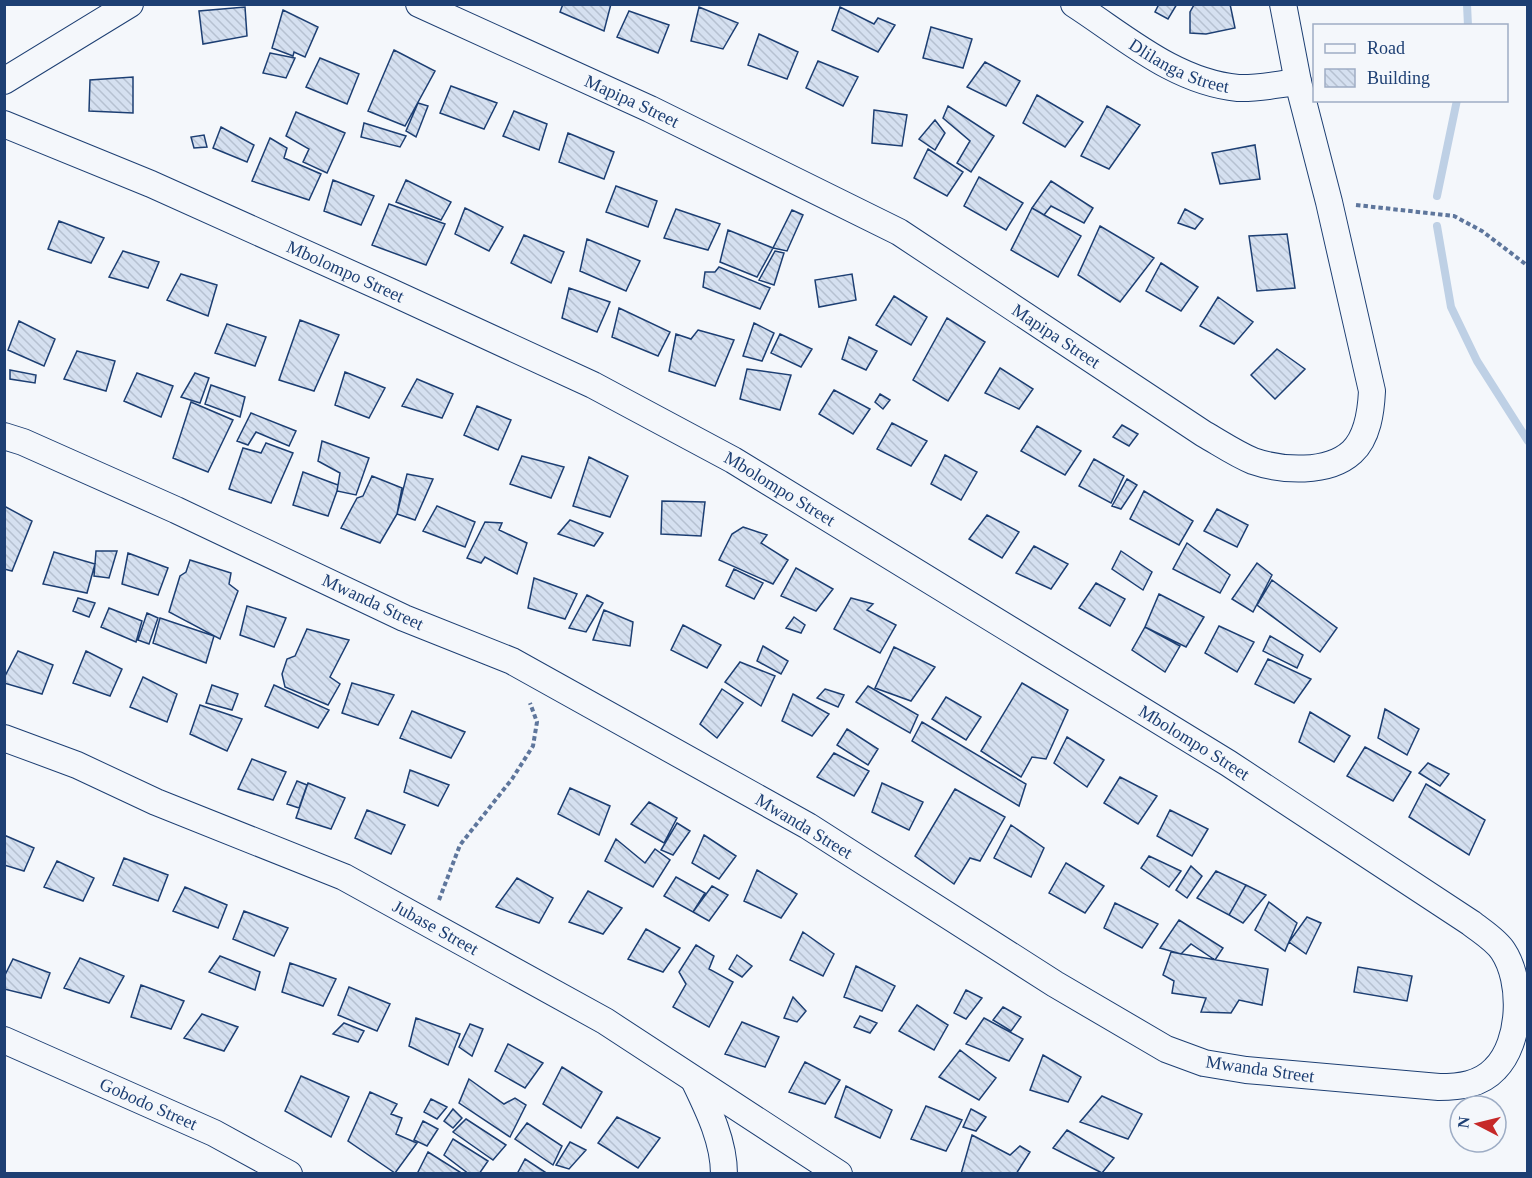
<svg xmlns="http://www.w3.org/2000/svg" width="1532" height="1178" font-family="'Times New Roman',serif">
	<defs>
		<pattern id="building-back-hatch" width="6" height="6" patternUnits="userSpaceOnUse" patternTransform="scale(1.5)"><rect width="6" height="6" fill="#d5e0f0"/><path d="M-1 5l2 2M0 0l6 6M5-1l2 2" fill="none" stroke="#b6c1d1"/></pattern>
	</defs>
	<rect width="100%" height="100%" fill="#f4f7fb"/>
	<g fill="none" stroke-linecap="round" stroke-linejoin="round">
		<!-- stream -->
		<path stroke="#bed0e5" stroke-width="8" d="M1467 4 1468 26
			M1437 196 1457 100
			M1437 226 1451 307 1477 361 1528 441"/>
	</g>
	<!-- building -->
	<path fill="url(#building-back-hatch)" stroke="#1d3f73" stroke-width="1.5" d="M563 4H611L604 31 560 12Z
		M1159 4H1177L1168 19 1155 12Z
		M1230 4 1235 28 1206 34 1190 33V12L1194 5Z
		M245 7 247 36 203 44 199 11Z
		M699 7 738 23 723 49 691 41Z
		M840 7 874 24 878 18 895 25 878 52 832 30Z
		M283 10 318 27 305 57 294 52 293 56 272 48Z
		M629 11 669 25 658 53 617 37Z
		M931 27 972 39 963 68 923 58Z
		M759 34 798 52 787 79 748 65Z
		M394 50 435 71 405 126 368 111Z
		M270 53 295 58 286 78 263 73Z
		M320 58 359 74 347 104 306 87Z
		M818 61 858 77 843 106 806 88Z
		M985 62 1020 81 1006 106 967 87Z
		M133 77V113L89 111 90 80Z
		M451 86 497 103 484 129 440 113Z
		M1037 95 1083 122 1065 147 1023 123Z
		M418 103 428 106 416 137 406 131Z
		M948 106 994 136 971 172 957 163 970 141 943 118Z
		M1107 106 1140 125 1109 169 1081 156Z
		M874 110 907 115 902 146 872 143Z
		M514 111 547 124 539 150 503 136Z
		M296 112 345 133 327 173 303 162 309 149 286 136Z
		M935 120 945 133 935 150 919 139Z
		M364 123 406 136 400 147 361 137Z
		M221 127 254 145 247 162 213 148Z
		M568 133 614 152 604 179 559 162Z
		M204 135 207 147 194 148 191 137Z
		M270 138 287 148 284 158 321 174 309 200 252 181Z
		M1255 145 1260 179 1220 184 1212 153Z
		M928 149 963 172 947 196 914 178Z
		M979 177 1023 203 1006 230 964 206Z
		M333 180 374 196 361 225 324 211Z
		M406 180 451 202 441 220 396 202Z
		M1051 181 1093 208 1084 223 1051 206 1044 215 1032 208Z
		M616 186 657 201 648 227 606 212Z
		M389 204 445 224 426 265 372 245Z
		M465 208 503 227 489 251 455 234Z
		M1032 208 1081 236 1058 277 1011 250Z
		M676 209 720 224 708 250 664 238Z
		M1185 209 1203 219 1195 229 1178 223Z
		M792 210 803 215 787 251 773 248Z
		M59 221 104 238 91 263 48 249Z
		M1100 226 1154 258 1120 302 1078 275Z
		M728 230 773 248 757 277 720 262Z
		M1287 234 1295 288 1257 291 1249 236Z
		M524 235 564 252 551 283 511 263Z
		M587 239 640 261 626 291 580 271Z
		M123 251 159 262 148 288 109 277Z
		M775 251 784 253 774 285 759 280Z
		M1161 263 1198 287 1181 311 1146 291Z
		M719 267 770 288 760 309 703 287 705 272H715Z
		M181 274 217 285 208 316 167 300Z
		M852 274 856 300 819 307 815 280Z
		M569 288 610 302 597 332 562 318Z
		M894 296 927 317 911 345 876 325Z
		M1218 297 1253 322 1234 344 1200 326Z
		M619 308 670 332 658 356 612 337Z
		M947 318 985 342 948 401 913 380Z
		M300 320 339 335 314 391 279 380Z
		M19 321 55 339 44 366 8 350Z
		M754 323 774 333 762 361 743 356Z
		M227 324 266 337 255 366 215 353Z
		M698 330 734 340 715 386 669 371 676 334 691 339Z
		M780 334 812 349 801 367 771 353Z
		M849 337 877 351 866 370 842 359Z
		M1277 349 1305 369 1275 399 1251 375Z
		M77 351 115 361 106 391 64 379Z
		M1000 368 1033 389 1019 409 985 393Z
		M747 369 791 375 780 410 740 399Z
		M10 370 36 375 35 383 10 379Z
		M345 372 385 388 369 418 335 405Z
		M137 373 173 386 161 417 124 401Z
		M195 373 209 378 200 403 181 397Z
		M417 379 453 394 442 418 402 406Z
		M211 385 245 397 240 417 205 404Z
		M834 390 870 409 853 434 819 414Z
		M880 394 890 400 883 409 875 402Z
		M191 402 233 420 208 472 173 458Z
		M477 406 511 420 498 450 464 435Z
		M251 413 296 431 289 446 256 432 248 445 237 441Z
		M892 423 927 441 911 466 877 449Z
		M1122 425 1138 434 1129 446 1113 437Z
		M1037 426 1081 451 1065 475 1021 451Z
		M322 441 369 458 356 495 337 491 340 473 318 461Z
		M266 443 293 453 271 503 229 489 243 448 261 453Z
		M945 455 977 472 961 500 931 484Z
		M522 456 564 467 551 498 510 484Z
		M589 457 628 476 610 517 573 506Z
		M1094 459 1124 476 1111 503 1079 486Z
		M303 472 338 485 337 491 328 516 293 505Z
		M407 474 433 479 415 520 397 514Z
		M372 476 402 488 397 514 380 543 341 528 357 498 363 496Z
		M1127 479 1137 485 1121 509 1112 506Z
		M1144 491 1193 521 1179 545 1130 519Z
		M662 501 705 502 701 536 661 534Z
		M4 506 32 521 12 571 4 569Z
		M437 506 475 522 465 547 423 531Z
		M1217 509 1248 525 1237 547 1204 531Z
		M987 515 1019 532 1002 558 969 539Z
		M570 520 603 533 594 546 558 534Z
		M485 522 502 523 499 530 527 543 517 574 485 557 481 563 467 558Z
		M743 527 767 535 761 543 788 560 773 584 719 560 732 534Z
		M1187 543 1230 575 1220 593 1173 569Z
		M1034 546 1068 564 1051 589 1016 573Z
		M96 551H117L109 578 94 576Z
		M1121 551 1152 572 1143 590 1112 569Z
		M54 552 95 564 87 593 43 584Z
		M128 553 168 568 158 595 122 584Z
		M190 560 231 573 229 584 238 591 220 639 169 612 180 576 186 572Z
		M1257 563 1272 575 1253 612 1232 599Z
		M796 568 833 589 816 611 781 596Z
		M734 569 763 583 754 599 726 586Z
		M534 578 577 594 565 619 528 608Z
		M1272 580 1337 628 1320 652 1257 605Z
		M1096 583 1125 599 1110 626 1079 608Z
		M1159 594 1204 617 1186 647 1145 627Z
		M587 595 603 603 586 632 569 628Z
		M78 598 95 603 89 617 73 611Z
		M851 598 873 604 867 610 896 625 880 653 834 629Z
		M247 606 286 618 274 647 240 635Z
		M109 608 142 621 136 642 101 627Z
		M604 610 633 622 630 646 593 640Z
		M147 613 158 618 149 644 138 640Z
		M794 617 805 625 801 633 786 628Z
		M160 618 214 636 206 663 153 643Z
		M683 625 721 645 707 668 671 650Z
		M1219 626 1254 642 1237 672 1205 653Z
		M1145 627 1180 646 1165 672 1132 650Z
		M307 629 349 640 330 677 340 684 328 705 285 687 282 674 287 659 295 656Z
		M1270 636 1303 655 1297 668 1263 651Z
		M763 646 788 661 781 674 757 661Z
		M894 647 935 667 911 701 875 688Z
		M18 651 53 665 42 694 4 683V678Z
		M86 651 122 669 110 696 73 683Z
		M1268 659 1311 679 1294 703 1255 684Z
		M740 662 775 676 761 706 725 682Z
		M143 677 177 694 167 722 130 707Z
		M352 683 394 695 378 725 342 713Z
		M1022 683 1068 710 1046 759 1032 757 1021 777 981 751Z
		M212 685 238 694 232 710 206 703Z
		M274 685 329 710 318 728 265 706Z
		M868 686 918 715 910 733 856 702Z
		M722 689 743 703 717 738 700 724Z
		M825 689 844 695 838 707 817 698Z
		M793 694 829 714 812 736 782 721Z
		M946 697 981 717 966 740 932 719Z
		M200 705 242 719 227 751 190 734Z
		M1385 709 1419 729 1407 755 1378 738Z
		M412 711 465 732 451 758 400 738Z
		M1310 712 1350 736 1334 762 1299 742Z
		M922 722 1026 784 1019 806 912 741Z
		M847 729 878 749 868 765 837 745Z
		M1067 737 1104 760 1087 787 1054 763Z
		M1365 747 1411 772 1393 801 1347 776Z
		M834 753 869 771 854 796 817 777Z
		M252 759 286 772 273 800 238 789Z
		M1428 763 1449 774 1440 786 1419 773Z
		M410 770 449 785 438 806 404 792Z
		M1120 777 1157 796 1138 824 1104 803Z
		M297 781 307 785 299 808 287 804Z
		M308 783 345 798 331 829 296 818Z
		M882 783 923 802 909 830 872 812Z
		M1426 784 1485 820 1469 855 1409 817Z
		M570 788 610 806 599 835 558 814Z
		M955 789 1005 817 980 861 970 858 954 884 915 856Z
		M649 802 677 818 664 843 631 824Z
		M367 810 405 825 391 854 355 838Z
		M1170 810 1208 829 1192 856 1157 836Z
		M677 823 690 831 673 855 661 850Z
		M1011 825 1044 848 1031 877 994 858Z
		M4 835 34 848 24 871 4 865Z
		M704 835 736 856 719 879 692 863Z
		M616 839 645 863 655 849 670 860 653 887 605 861Z
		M1149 856 1181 871 1169 887 1141 868Z
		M124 858 168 875 158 901 113 885Z
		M57 861 94 878 83 901 44 887Z
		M1066 863 1104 886 1085 913 1049 893Z
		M1191 866 1202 876 1187 898 1176 890Z
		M757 870 797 894 781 918 744 901Z
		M1216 871 1246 885 1229 915 1197 898Z
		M676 877 705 893 693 912 664 896Z
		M517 878 553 898 539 923 496 907Z
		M1246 885 1266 895 1243 923 1229 915Z
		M712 886 728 895 709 921 693 912Z
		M185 887 227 905 218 928 173 911Z
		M588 891 622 908 603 934 569 922Z
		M1269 902 1297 923 1285 951 1255 930Z
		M1115 903 1158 924 1142 948 1104 928Z
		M244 911 288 928 274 956 233 939Z
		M1307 917 1321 923 1306 954 1289 942Z
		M1179 920 1223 948 1215 960 1191 944 1181 954 1160 948Z
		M646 929 680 948 663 972 628 959Z
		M803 932 834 954 823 976 790 960Z
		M696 945 714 956 709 969 733 982 709 1027 673 1007 686 984 679 972Z
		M1171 952 1268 969 1262 1005 1239 1000 1231 1013 1201 1012 1206 998 1172 993 1174 981 1163 975Z
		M737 955 752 966 742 977 729 969Z
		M220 956 260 972 255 990 209 972Z
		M80 958 124 976 109 1003 64 988Z
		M13 959 50 973 41 998 4 989V977Z
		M290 963 336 979 323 1006 282 992Z
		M856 966 895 986 882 1011 844 997Z
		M1358 967 1412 976 1407 1001 1354 992Z
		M141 985 184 1001 171 1029 131 1017Z
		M349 987 390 1004 377 1031 338 1015Z
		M966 990 982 998 966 1019 954 1013Z
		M793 997 806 1011 797 1022 784 1018Z
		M917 1005 948 1025 934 1050 899 1031Z
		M1003 1007 1021 1017 1011 1031 993 1020Z
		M202 1014 238 1027 224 1051 184 1038Z
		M860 1016 877 1023 870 1033 854 1027Z
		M416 1018 460 1034 448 1065 409 1046Z
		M984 1018 1023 1039 1009 1061 966 1044Z
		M742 1022 779 1037 765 1067 725 1054Z
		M344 1023 364 1031 358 1042 333 1034Z
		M470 1024 483 1029 472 1056 459 1047Z
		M508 1044 543 1063 525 1088 495 1071Z
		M960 1050 996 1078 979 1100 939 1077Z
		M1043 1055 1081 1077 1068 1102 1030 1090Z
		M805 1062 840 1080 825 1104 789 1092Z
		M562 1067 602 1092 581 1128 543 1104Z
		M301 1076 349 1097 331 1137 285 1111Z
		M469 1079 504 1104 515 1098 526 1105 510 1137 459 1103Z
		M846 1086 892 1110 880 1138 835 1117Z
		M370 1092 397 1104 391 1114 402 1118 396 1134 417 1143 395 1173 348 1141Z
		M1102 1096 1142 1114 1128 1139 1080 1122Z
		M431 1099 447 1107 437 1119 424 1112Z
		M926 1106 962 1120 946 1151 911 1139Z
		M453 1109 462 1118 453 1128 444 1121Z
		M971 1109 986 1117 976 1131 963 1127Z
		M617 1117 660 1138 638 1168 598 1143Z
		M466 1119 506 1145 493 1160 453 1132Z
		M423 1121 438 1129 427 1146 414 1140Z
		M527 1123 562 1146 553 1165 515 1139Z
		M1067 1130 1114 1158 1102 1173 1053 1148Z
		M972 1135 1010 1155 1020 1146 1030 1152 1016 1174H961Z
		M453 1139 488 1161 479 1174H469L444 1155Z
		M570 1142 586 1150 569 1169 556 1165Z
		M428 1152 463 1174H417Z
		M525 1159 548 1174H517Z"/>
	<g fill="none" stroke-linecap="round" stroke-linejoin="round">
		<defs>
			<g id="minor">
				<path id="s1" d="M419 4 650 109 899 232 1204 434C1220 443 1236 454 1253 461 1282 471 1328 474 1352 452 1368 437 1371 411 1372 391L1329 202 1298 82 1283 4"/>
				<path id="s2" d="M1074 4C1125 37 1175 82 1238 88 1257 89 1279 84 1298 82"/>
				<path d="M4 81 130 4"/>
				<path id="s3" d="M4 124 151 184 389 291 593 385 733 460 1228 763 1471 923C1481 931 1496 940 1503 951 1523 981 1522 1042 1495 1069 1480 1085 1459 1087 1439 1087L1246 1070 1204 1063 1166 1049 1055 984 808 826 512 661 404 618 176 510 23 442 4 436"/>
				<path id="s4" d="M4 738 77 765 156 802 344 877 605 1021 839 1174"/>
				<path id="s5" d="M4 1040 214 1133 289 1174"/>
				<path d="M694 1080C708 1109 724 1141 724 1174"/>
			</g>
		</defs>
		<!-- minor casing -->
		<use href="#minor" stroke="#1d3f73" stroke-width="28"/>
		<!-- path -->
		<path stroke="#5e769c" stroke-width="4" stroke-dasharray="4.5 3" stroke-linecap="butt" d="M1356 205 1454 216 1482 231 1528 266
			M439 900 460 845 512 779 533 746 537 722 530 703"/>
		<!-- minor -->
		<use href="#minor" stroke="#f4f7fb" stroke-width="26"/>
	</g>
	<g text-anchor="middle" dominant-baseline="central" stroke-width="4.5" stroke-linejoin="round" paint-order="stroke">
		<!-- street labels -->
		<g font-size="18" fill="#1d3f73" stroke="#f4f7fb">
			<text stroke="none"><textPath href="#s2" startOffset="123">Dlilanga Street</textPath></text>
			<text stroke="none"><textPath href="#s1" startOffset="234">Mapipa Street</textPath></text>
			<text stroke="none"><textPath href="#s3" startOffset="372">Mbolompo Street</textPath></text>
			<text stroke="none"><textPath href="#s1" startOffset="720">Mapipa Street</textPath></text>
			<text stroke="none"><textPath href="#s3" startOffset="858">Mbolompo Street</textPath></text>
			<text transform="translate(373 602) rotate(25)">Mwanda Street</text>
			<text stroke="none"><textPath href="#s3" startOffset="1344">Mbolompo Street</textPath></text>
			<text transform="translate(804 826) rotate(31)">Mwanda Street</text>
			<text stroke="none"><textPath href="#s4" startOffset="472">Jubase Street</textPath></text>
			<text transform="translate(1260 1069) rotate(8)">Mwanda Street</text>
			<text stroke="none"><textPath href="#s5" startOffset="158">Gobodo Street</textPath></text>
		</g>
	</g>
	<!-- border -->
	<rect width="1532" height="1178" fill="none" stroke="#1d3f73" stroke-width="12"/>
	<!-- legend -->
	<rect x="1313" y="24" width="195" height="78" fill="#f4f7fb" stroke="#9eadc5" stroke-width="1.5"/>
	<rect x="1325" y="44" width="30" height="9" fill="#f4f7fb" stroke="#9eadc5" stroke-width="1.5"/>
	<text x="1367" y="54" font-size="18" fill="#1d3f73">Road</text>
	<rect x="1325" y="69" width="30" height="18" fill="url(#building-back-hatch)" stroke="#9eadc5" stroke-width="1.5"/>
	<text x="1367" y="84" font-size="18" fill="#1d3f73">Building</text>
	<!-- north arrow -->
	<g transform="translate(1478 1124) rotate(277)"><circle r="28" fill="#f4f7fb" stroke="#9eadc5" stroke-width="1.5"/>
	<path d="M0-4.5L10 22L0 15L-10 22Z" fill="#c62828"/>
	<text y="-9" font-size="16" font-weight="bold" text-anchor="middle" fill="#1d3f73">N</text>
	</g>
</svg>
